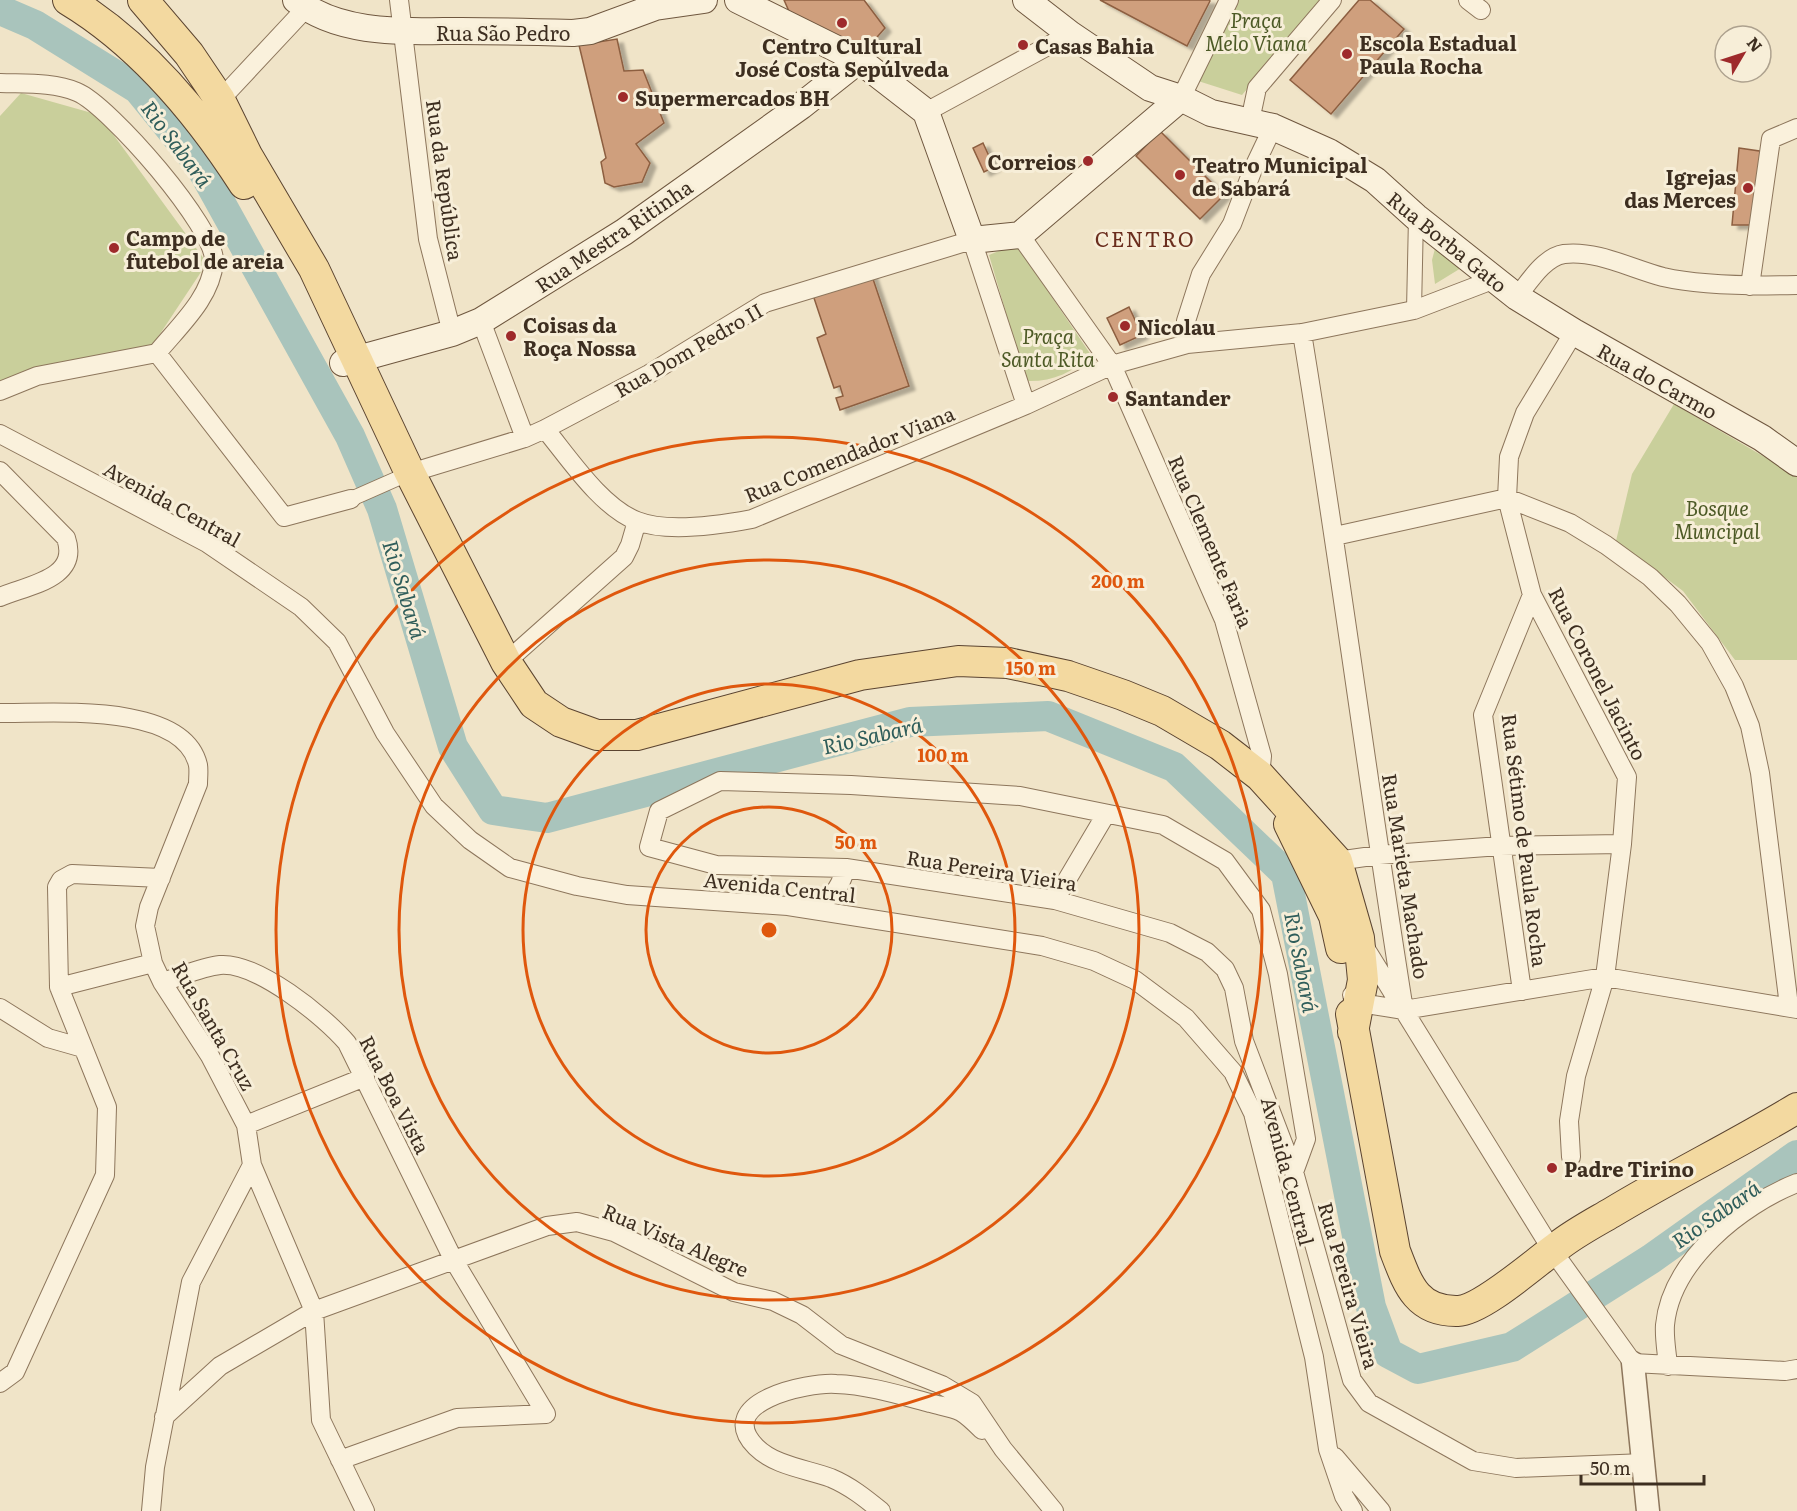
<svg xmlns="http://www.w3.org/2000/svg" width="1797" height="1511" font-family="Literata,serif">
	<defs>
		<filter id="shadow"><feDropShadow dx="6" dy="4" stdDeviation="1.5" flood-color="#0004"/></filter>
	</defs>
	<rect width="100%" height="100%" fill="#f0e4c8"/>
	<!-- green -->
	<path fill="#c9cf9b" d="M1238 0H1323L1242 95 1195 80Z
		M21 93 99 115 207 263 152 346 0 386V116Z
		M1437 241 1466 265 1435 284 1432 260Z
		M1016 244 1091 355C1072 373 1052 382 1026 381L989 255Z
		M1674 404 1797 476V660H1735L1683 591 1616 541 1632 474Z"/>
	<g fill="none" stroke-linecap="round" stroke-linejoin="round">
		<!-- river -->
		<path stroke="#a9c4bc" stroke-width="30" d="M0 10 35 25 138 89 199 164 350 436 382 509 453 747 493 810 547 818 910 722 1048 716 1174 767 1286 874 1371 1307 1388 1353 1418 1369 1512 1347 1651 1259 1797 1155"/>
	</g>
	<!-- building -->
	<path fill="#cf9f7d" stroke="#8d5f41" stroke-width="1.5" filter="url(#shadow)" d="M784 0H864L885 28 864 52 792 18Z
		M1100 0H1209L1210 1 1187 46Z
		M1359 0H1370L1404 29 1331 114 1290 80Z
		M617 39 624 71 643 70 664 123 636 144 650 163 642 182 614 187 605 183 601 162 606 158 579 45Z
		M1160 131 1224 195 1200 219 1136 156Z
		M983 143 994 167 984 172 973 148Z
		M1739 148 1766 152 1757 225H1732Z
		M871 273 909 386 840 410 836 398 843 396 840 386 834 388 817 338 826 334 812 292Z
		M1129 307 1142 335 1120 345 1107 318Z"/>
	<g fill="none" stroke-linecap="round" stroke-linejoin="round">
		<defs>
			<path id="pedestrian" d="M1414 310 1416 217
				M351 499 410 473"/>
			<path id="minor" d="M399 0 428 239 452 333
				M1468 0 1481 10
				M0 83C25 84 53 82 77 92 109 105 217 229 214 262 211 298 179 326 157 353L37 376 0 391
				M1181 98 1229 0
				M220 100 306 8
				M926 112 1070 34
				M1250 121 1257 88 1332 0
				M1020 235 1112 365 1224 620 1262 756 1260 776
				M1750 286 1771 139 1797 128
				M1517 297C1529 282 1544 257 1564 254 1597 250 1632 269 1663 277 1702 286 1756 286 1797 285
				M481 321 525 438
				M1302 333C1339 558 1368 785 1404 1010
				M1187 344 1186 321 1201 274 1232 224 1253 169 1273 127
				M157 353 284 517 351 499
				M545 429C569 458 601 507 637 521 667 533 720 525 752 519L1026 405 1112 365 1187 344 1302 333 1414 310 1495 279
				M0 434 207 543 301 607 337 642 385 733 434 806 470 840 510 868 577 886 627 895 788 906 1042 946 1094 961 1135 980 1186 1018 1233 1072 1253 1113 1314 1357 1328 1449 1344 1496 1353 1511
				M0 471 66 538C80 579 28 585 0 597
				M410 473 525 438 545 429 649 374 765 303 972 240 1026 405
				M1335 536 1507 498 1570 523 1606 545 1650 577 1678 604 1710 643 1734 686 1750 726 1760 773 1789 1006
				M506 662 624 557 630 545 637 521
				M0 713C49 714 183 701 198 765 199 771 198 778 198 784L149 907 145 926 153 963 162 982 210 1056 246 1125 252 1165 314 1311 321 1420 365 1511
				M1331 868 1337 861 1379 855 1500 846 1622 844
				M1055 900 1106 814
				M804 904C832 899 837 895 846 868
				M1364 946 1552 1250 1633 1363 1785 1371 1797 1369
				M162 982C180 977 201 967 220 965 257 962 324 1016 347 1043L453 1259 546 1414 457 1418 340 1460
				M59 987 57 887 61 880 72 874 161 878
				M1522 991 1483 715 1532 595
				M1352 995 1360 1003 1404 1010 1605 977 1797 1009
				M0 1008 48 1038 83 1048
				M246 1125 365 1077
				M1571 1157 1569 1121 1576 1076 1605 977 1622 844 1627 777 1532 595 1507 498 1509 457 1525 413 1574 332
				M1294 1172 1306 1139 1278 974 1261 910 1225 861 1163 825 1020 796 851 785 720 781 659 811 649 847 716 865 846 868 1055 900 1170 933 1207 952 1225 969 1234 988 1244 1041 1294 1172 1352 1380 1369 1403 1473 1461 1516 1468 1645 1463
				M1668 1366C1667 1353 1664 1338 1665 1325 1671 1261 1741 1205 1797 1183
				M0 1383 15 1372 105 1175 107 1107 59 987 153 963
				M164 1417 220 1366 314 1311 547 1226 577 1222 614 1232 734 1292 773 1301 802 1315 841 1345 942 1385 972 1403 1003 1449 1054 1511
				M1335 1457 1381 1511
				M151 1511 155 1467 191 1282 252 1165
				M881 1511C865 1498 850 1486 831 1478 807 1469 775 1466 756 1447 712 1402 808 1382 836 1384 868 1385 900 1395 930 1403 940 1406 952 1407 961 1412 968 1416 976 1424 982 1430"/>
			<path id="tertiary" d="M1633 1363 1648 1511"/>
			<path id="secondary" d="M296 0C340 36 408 31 461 31 498 31 536 32 573 33L590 31 655 7 704 0
				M738 0 859 60 926 112 972 240 1020 235 1181 98
				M1026 0 1070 34 1150 88 1181 98 1211 113 1273 127 1329 152 1375 180 1416 217 1517 297 1574 332 1762 438 1797 463
				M343 363 452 333 481 321 624 232 801 106 859 60"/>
			<path id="primary" d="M68 0C141 44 199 114 244 184
				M143 0 189 54 220 100 247 155 314 269 410 473 506 662 534 704 561 722 597 735H637L860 675 958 661 1008 663 1068 676 1123 695 1162 711 1220 745 1260 776 1337 861 1359 938 1363 980 1353 1032
				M1289 824 1334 916 1341 948
				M1351 1014 1395 1251C1408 1285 1417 1312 1458 1311 1482 1310 1536 1262 1557 1247 1573 1234 1592 1224 1611 1213 1672 1176 1736 1145 1797 1108"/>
		</defs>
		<!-- pedestrian casing -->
		<use href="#pedestrian" stroke="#8d765c" stroke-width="16"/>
		<!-- minor casing -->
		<use href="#minor" stroke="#8d765c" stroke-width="20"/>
		<!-- tertiary casing -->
		<use href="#tertiary" stroke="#8d765c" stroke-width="25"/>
		<!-- secondary casing -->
		<use href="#secondary" stroke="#6f573f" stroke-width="28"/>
		<!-- primary casing -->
		<use href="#primary" stroke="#5b4430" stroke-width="32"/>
		<!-- pedestrian -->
		<use href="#pedestrian" stroke="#faf1dc" stroke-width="14"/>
		<!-- minor -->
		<use href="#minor" stroke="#faf1dc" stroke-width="18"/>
		<!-- tertiary -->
		<use href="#tertiary" stroke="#faf1dc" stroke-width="22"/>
		<!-- secondary -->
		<use href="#secondary" stroke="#faf1dc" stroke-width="26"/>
		<!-- primary -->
		<use href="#primary" stroke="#f3d9a0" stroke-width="30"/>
	</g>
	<!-- distance rings -->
	<g fill="none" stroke="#df570d" stroke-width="3">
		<circle cx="769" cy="930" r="123"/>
		<circle cx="769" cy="930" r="246"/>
		<circle cx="769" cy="930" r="370"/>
		<circle cx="769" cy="930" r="493"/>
	</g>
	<!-- markers -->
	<g fill="#9e2a2b" stroke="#f7eed8" stroke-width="2">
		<circle cx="842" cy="23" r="6"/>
		<circle cx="1023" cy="45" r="6"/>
		<circle cx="1347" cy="54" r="6"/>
		<circle cx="623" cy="97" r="6"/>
		<circle cx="1088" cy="161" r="6"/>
		<circle cx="1180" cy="175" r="6"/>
		<circle cx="1748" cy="188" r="6"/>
		<circle cx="114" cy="248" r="6"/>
		<circle cx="1125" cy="326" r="6"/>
		<circle cx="511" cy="336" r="6"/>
		<circle cx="1113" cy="397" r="6"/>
		<circle cx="1552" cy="1168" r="6"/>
	</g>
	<g text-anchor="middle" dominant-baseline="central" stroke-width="6" stroke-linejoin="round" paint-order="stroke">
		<!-- park labels -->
		<g font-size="20" font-style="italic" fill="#4d5a26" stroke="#f7eed8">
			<text x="1256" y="19">Praça<tspan x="1256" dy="23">Melo Viana</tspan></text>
			<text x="1048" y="335">Praça<tspan x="1048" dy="23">Santa Rita</tspan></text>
			<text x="1717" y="507">Bosque<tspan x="1717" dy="23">Muncipal</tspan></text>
		</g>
		<!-- street labels -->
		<g font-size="20" fill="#3d2e20" stroke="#f7eed8">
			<text x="503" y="32">Rua São Pedro</text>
			<text transform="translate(446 180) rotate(82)">Rua da República</text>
			<text transform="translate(613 235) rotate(-34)">Rua Mestra Ritinha</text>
			<text transform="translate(1448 241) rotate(39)">Rua Borba Gato</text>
			<text transform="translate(688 349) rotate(-30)">Rua Dom Pedro II</text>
			<text transform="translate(1658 380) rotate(29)">Rua do Carmo</text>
			<text transform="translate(849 453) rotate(-22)">Rua Comendador Viana</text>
			<text transform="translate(173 503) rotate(29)">Avenida Central</text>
			<text transform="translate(1212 541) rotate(67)">Rua Clemente Faria</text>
			<text transform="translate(1599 673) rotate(63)">Rua Coronel Jacinto</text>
			<text transform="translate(1526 840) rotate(83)">Rua Sétimo de Paula Rocha</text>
			<text transform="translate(992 869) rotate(9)">Rua Pereira Vieira</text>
			<text transform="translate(1407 876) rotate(81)">Rua Marieta Machado</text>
			<text transform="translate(780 886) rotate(6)">Avenida Central</text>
			<text transform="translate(215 1025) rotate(60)">Rua Santa Cruz</text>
			<text transform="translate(396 1094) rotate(63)">Rua Boa Vista</text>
			<text transform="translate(1289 1171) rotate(75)">Avenida Central</text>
			<text transform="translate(676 1239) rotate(23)">Rua Vista Alegre</text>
			<text transform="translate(1350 1285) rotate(74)">Rua Pereira Vieira</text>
		</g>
		<!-- poi labels -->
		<g font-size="20" font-weight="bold" fill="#3d2e20" stroke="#f7eed8" text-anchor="start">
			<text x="1359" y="42">Escola Estadual<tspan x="1359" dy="23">Paula Rocha</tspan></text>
			<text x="842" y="45" text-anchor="middle">Centro Cultural<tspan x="842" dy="23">José Costa Sepúlveda</tspan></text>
			<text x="1035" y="45">Casas Bahia</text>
			<text x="635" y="97">Supermercados BH</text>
			<text x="1076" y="161" text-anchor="end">Correios</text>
			<text x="1192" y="164">Teatro Municipal<tspan x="1192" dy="23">de Sabará</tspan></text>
			<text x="1736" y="176" text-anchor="end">Igrejas<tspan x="1736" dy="23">das Merces</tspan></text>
			<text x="126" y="237">Campo de<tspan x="126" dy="23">futebol de areia</tspan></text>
			<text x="523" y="324">Coisas da<tspan x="523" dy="23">Roça Nossa</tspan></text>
			<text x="1137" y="326">Nicolau</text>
			<text x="1125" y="397">Santander</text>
			<text x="1564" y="1168">Padre Tirino</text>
		</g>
		<!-- water labels -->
		<g font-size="21" font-style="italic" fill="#2f5d5a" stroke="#f7eed8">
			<text transform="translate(178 143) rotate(53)">Rio Sabará</text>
			<text transform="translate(406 589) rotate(73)">Rio Sabará</text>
			<text transform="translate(872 734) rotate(-13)">Rio Sabará</text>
			<text transform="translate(1303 962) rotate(79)">Rio Sabará</text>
			<text transform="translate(1715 1213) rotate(-35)">Rio Sabará</text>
		</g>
		<!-- neighbourhood labels -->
		<g font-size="21" letter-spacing="1.5" fill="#6b2e1e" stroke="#f7eed8">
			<text x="1145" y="237">CENTRO</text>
		</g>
	</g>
	<circle cx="769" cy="930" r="9" fill="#df570d" stroke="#f7eed8" stroke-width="3"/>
	<g font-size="18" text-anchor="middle" font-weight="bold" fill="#df570d" stroke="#f7eed8" stroke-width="6" stroke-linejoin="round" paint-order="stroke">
		<text x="1118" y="588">200 m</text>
		<text x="1031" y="675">150 m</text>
		<text x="943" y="762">100 m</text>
		<text x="856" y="849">50 m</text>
	</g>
	<!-- north arrow -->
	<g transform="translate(1743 54) rotate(51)"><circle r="28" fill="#f7eed8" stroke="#ada18e" stroke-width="1.5"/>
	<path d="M0-4.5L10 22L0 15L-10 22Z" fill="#9e2a2b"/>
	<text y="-9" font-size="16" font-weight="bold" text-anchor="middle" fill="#3d2e20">N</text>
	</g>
	<!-- scale -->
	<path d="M1581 1475v9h123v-9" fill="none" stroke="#3d2e20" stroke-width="3"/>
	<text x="1590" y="1475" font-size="18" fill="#3d2e20" stroke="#f7eed8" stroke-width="4.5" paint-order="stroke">50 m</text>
</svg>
